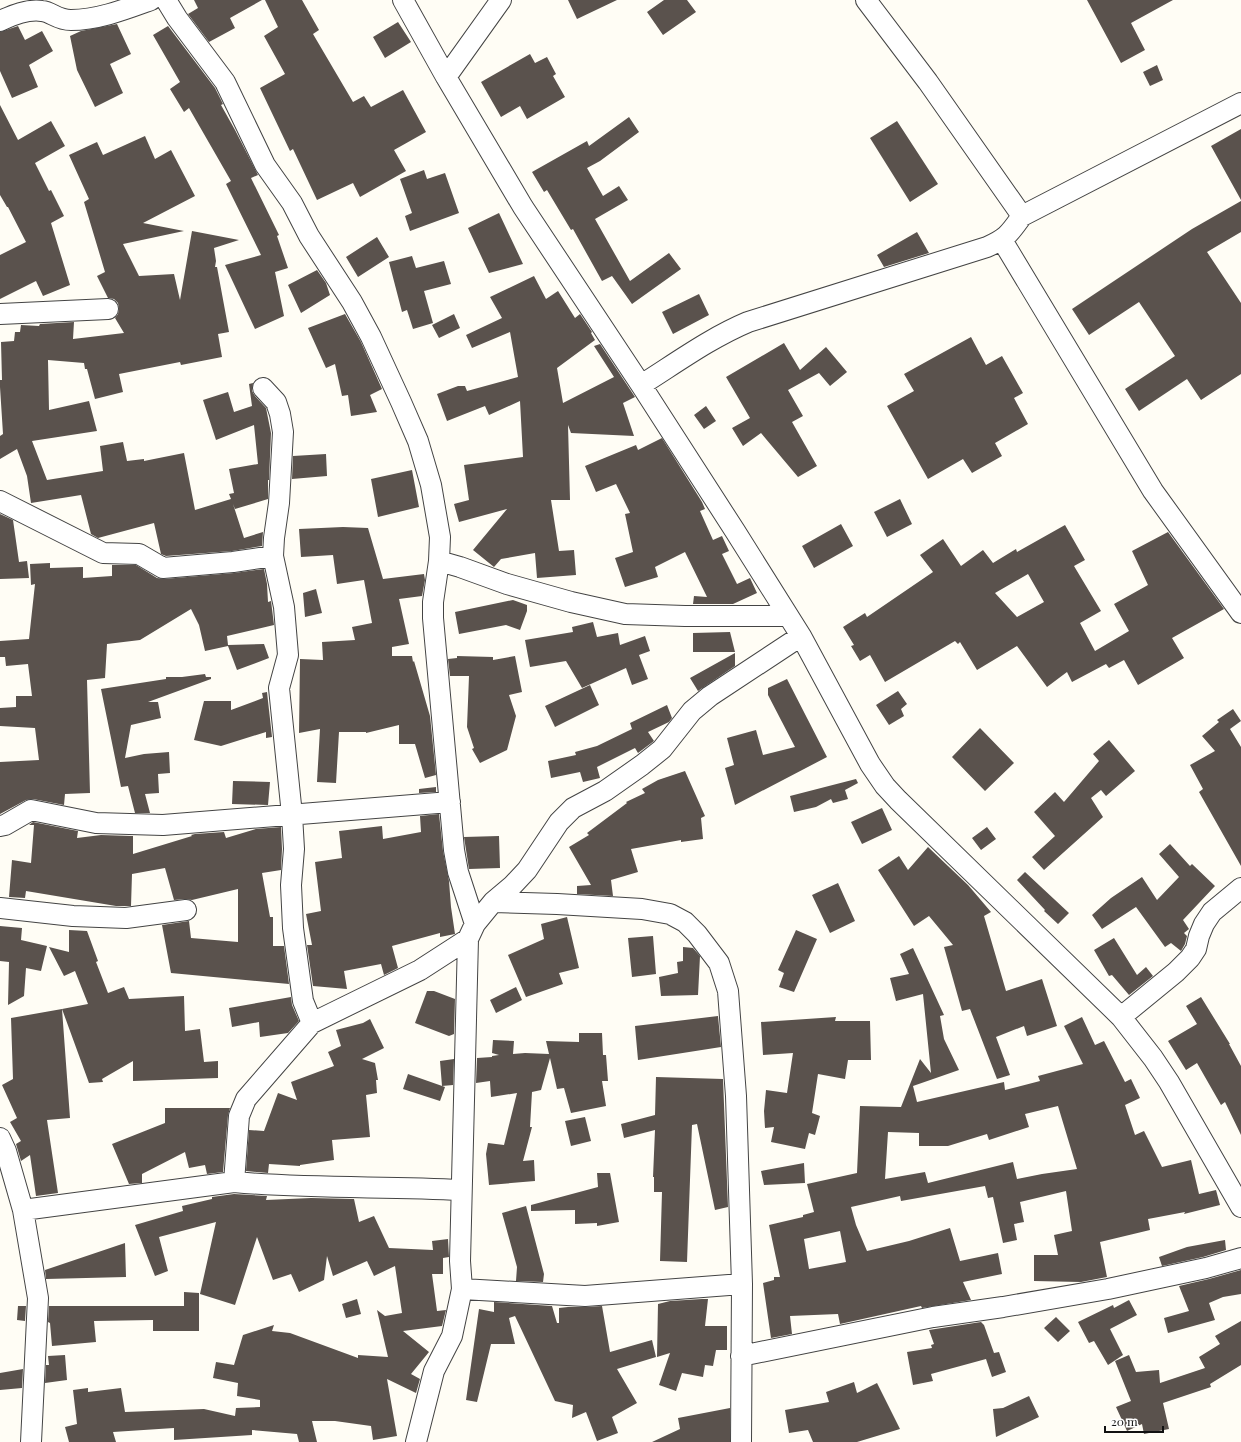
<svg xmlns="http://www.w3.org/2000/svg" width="1241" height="1442" font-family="'Playfair Display',serif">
	<rect width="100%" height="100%" fill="#fffdf5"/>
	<!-- building -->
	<path fill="#5a524d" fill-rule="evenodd" d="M194 0H262L230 18 235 28 209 42 188 14 198 8Z
		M265 0H302L319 30 313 34 353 102 364 96 371 107 403 90 426 132 394 150 406 171 360 197 353 183 317 200 293 149 290 151 260 88 285 74 264 36 278 27Z
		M568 0H617L577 19Z
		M664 0H687L696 12 663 35 647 12Z
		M1087 0H1173L1131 23 1145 50 1121 63Z
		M398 22 411 42 385 58 373 37Z
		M117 24 131 54 110 64 123 93 95 107 77 70 70 36 81 31Z
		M18 26 25 40 42 31 53 51 29 65 38 87 12 98 0 71V32Z
		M168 26 215 88 223 104 221 105 235 130 258 175 251 178 279 235 277 236 288 268 275 272 284 316 255 329 225 265 261 255 226 184 231 181 189 108 184 112 170 89 180 82 153 35Z
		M530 54 535 63 547 57 556 74 553 76 565 97 527 119 520 106 501 117 481 82Z
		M1157 65 1163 80 1150 86 1143 72Z
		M0 105 18 140 51 121 65 146 35 163 49 191 51 190 64 216 51 223 70 285 43 296 36 281 0 299V255L26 242 8 207H7L0 195Z
		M629 117 639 132 600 161 587 168 603 196 619 186 628 200 595 219 630 281 669 253 681 269 632 304 612 276 602 281 573 229 571 230 547 190 544 192 532 172 587 141 589 146Z
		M897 121 938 184 910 202 870 138Z
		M1241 129V200L1211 146Z
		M145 136 155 159 171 150 195 196 143 223 184 231 123 244 139 276 174 274 180 300 192 231 239 240 214 248 216 261 215 267H217L229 332 218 334 222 357 181 365 180 362 119 374 123 392 95 399 87 369H85L84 363 48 360 49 410 89 401 97 431 32 441 47 480 103 471 100 446 123 442 127 461 144 459V461L184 453 195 510 231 499 229 494 234 493 229 469 258 464 254 425 216 440 203 400 228 392 234 412 252 406 249 384 253 383 252 391 255 396 266 408 271 433 269 480H268V499L235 509 233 504 244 538 263 532 262 546 232 551 166 556 161 554 154 523 98 538 91 534 81 495 31 503 27 476 17 449 0 459V436L3 434 0 387V380H2L1 342 14 341 15 332H20L21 325 39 326 40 324 74 322 73 339 124 333 115 318 118 314 119 309 118 303 114 299 108 298 97 276 105 272 84 202 89 199 69 155 97 142 103 155Z
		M424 170 427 179 445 173 459 213 410 231 405 216 412 213 400 179Z
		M1241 201V232L1207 252 1241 303V374L1201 400 1187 379 1139 411 1125 389 1175 356 1139 302 1089 335 1072 309 1192 229Z
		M499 213 523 264 489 273 468 228Z
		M917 232 929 253 884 267 877 255Z
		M377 237 389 257 358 277 346 257Z
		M412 256 416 268 444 261 451 284 424 291 433 323 413 329 407 310 402 312 389 262Z
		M317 270 326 283 330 295 301 313 288 285Z
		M534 276 546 299 558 291 575 318 580 314 592 332 591 333 595 340 557 368 563 403 614 377 594 346 600 344 635 397 623 403 634 436 571 433 568 425 570 500H551L559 551 574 550 576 575 537 578 535 553 501 559 494 567 473 550 507 509 459 522 454 504 469 500 464 465 523 457 520 401 489 415 485 406 447 421 437 394 458 386H465L467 391 518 377 510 332 472 348 466 335 502 318 490 297Z
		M699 294 709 315 673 334 662 312Z
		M345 314 361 342 382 389 370 395 377 412 351 416 348 395 342 396 335 364 326 368 308 328Z
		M454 314 460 328 439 338 432 325Z
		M971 337 986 365 1002 356 1023 393 1014 398 1028 424 995 443 1002 456 972 473 963 459 928 479 887 406 914 391 904 374Z
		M784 343 800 370 826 347 847 372 830 386 819 373 788 390 803 416 792 422 817 466 798 477 761 433 743 446 732 428 750 418 726 377Z
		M706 406 716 421 704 429 694 415Z
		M662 438 702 502 705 509 700 511 713 540 722 536 729 551 722 554 737 584 750 578 757 593 733 604H693L694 596 707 597 685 552 655 567 658 577 625 587 615 558 633 552 625 514 630 513 616 484 596 492 585 466 636 445 638 450Z
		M326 454 327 476 292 479 293 456Z
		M412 470 419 507 378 517 371 479Z
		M900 499 912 524 887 537 874 512Z
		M0 514 13 520 19 562 27 561 29 578 0 579Z
		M841 524 853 546 814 568 802 546Z
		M1065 525 1085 560 1074 566 1101 611 1080 623 1095 651 1129 631 1114 604 1148 585 1132 551 1168 532 1224 609 1172 638 1184 658 1138 685 1124 660 1109 668 1106 664 1072 682 1067 672 1047 687 1017 646 977 670 960 642 958 644 955 641 885 682 870 655 860 661 851 646 854 645 843 627 865 613 867 617 933 572 920 555 943 539 961 566 983 550 993 563 1016 549 1017 552ZM1028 574 1044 602 1017 617 995 593Z
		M343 527 368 528 383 579 424 574 425 580 422 596 399 599 409 644 392 647V656H412L413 662 414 661 430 716 436 775 425 778 415 744H399V725L366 733V732H339L336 783 317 782 320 729 299 733 300 659 323 660 322 642 355 640 352 627 372 623 364 580 337 584 333 555 301 557 299 529Z
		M50 563V568L83 567V578L112 576V565H136L157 578 164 579 234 573 264 569 267 584 268 602 271 601 274 625 227 636 228 645 264 644 269 658 237 670 228 646 205 651 199 625 191 609 140 640 107 644 105 678 87 680 90 793 65 794 64 805 33 799 26 800 0 814V762L39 760 35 728 0 726V708L16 707V696H32L28 664 6 666 5 657H0V641L29 639 35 584 31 585 30 564Z
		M316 589 322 613 305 617 303 593Z
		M513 600 527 605V611L520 630 506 625 459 634 455 612Z
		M593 622 597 637 618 633 620 645 645 636 650 651 639 655 648 679 632 685 626 668 582 688 566 661 530 667 525 640 573 632 572 627Z
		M730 632 735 652H693V633Z
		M735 653V666L698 691 690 678Z
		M457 656 493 657V660L515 656 522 692 509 695 516 716 507 750 480 763 472 749 474 748 467 727 469 676H450L448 659 457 658Z
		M205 674 206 677H211V679L148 702H158L161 718 131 725 125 758 144 754 169 752 170 773 158 774 159 793 145 794 150 813H135L128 786 121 787 101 689 166 679V677H182Z
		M787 679 827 757 735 805 725 768 734 765 727 738 756 730 763 755 795 747 768 695V688Z
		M590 685 599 705 555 727 545 706Z
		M898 691 907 704 901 709 904 716 889 725 876 705Z
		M267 692 272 737 266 738V732L221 746 194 740 204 701H231V710L263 698 262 693Z
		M667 705 672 718 669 722 648 732 654 741 638 753 635 748 597 767 600 778 583 782 580 772 551 778 548 761 576 755 575 752 597 746 632 729 630 723Z
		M1233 709 1241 721 1230 729 1241 747V866L1199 792 1203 789 1190 765 1215 751 1202 736 1219 722 1217 720Z
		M980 728 1014 763 985 791 952 757Z
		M1109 740 1135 771 1106 796 1101 790 1091 798 1103 817 1044 870 1032 857 1055 836 1034 812 1055 792 1064 802 1099 761 1093 754Z
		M685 771 705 816 701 818 703 839 681 842V840L631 849 638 872 611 880 613 896 577 894V886L591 885 569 847 589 835 587 833 627 803 626 802 645 793 642 789 658 780Z
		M856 779 858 783 845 790 848 799 833 803 831 799 816 807 794 812 790 796Z
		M233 781 270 782 268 805 232 804Z
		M436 787V792L419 793V789Z
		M882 808 892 830 862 844 851 822Z
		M439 814 443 851 449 881 451 907 455 934 440 937V933L392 946 398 968 384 975 381 964 344 971 347 989 313 986 307 945H312L306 914 321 911 315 862 342 858 339 831 382 826 383 839 421 832 420 816Z
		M33 822 78 831 77 838 101 835 133 836V854L192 836 191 835 195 834 224 832 226 838 256 829 281 827 282 849 281 870 262 873 270 917H273V946H284L289 984 171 973 162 925 189 921 191 938 238 942V889L192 900 185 899 174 900 165 868 132 874 131 906H116L26 891 25 898 9 897 12 860 31 863 34 825H29Z
		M987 827 996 839 981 850 972 838Z
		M499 836 500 868 469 869 464 837Z
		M1170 844 1190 866 1192 864 1215 886 1183 920 1189 929 1184 933 1187 936 1185 944 1181 951 1171 943 1165 947 1136 907 1102 929 1092 915 1111 898 1142 877 1157 900 1179 877 1159 854Z
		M928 847 968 885 991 912 984 916 1006 991 1042 979 1057 1026 1027 1036 1024 1026 996 1037 1010 1075 997 1079 970 1009 962 1011 944 947 953 945 929 916 914 926 878 870 899 856 908 870Z
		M1025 872 1069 913 1058 924 1044 911 1045 910 1017 880Z
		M838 883 855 921 830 933 812 895Z
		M567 917 579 968 559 973 563 984 526 997 508 955 544 939 541 924Z
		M0 926 22 928 21 940 47 946 41 971 26 968 24 996 8 1005 9 962 0 961Z
		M69 930 87 931 98 961 96 962 108 993 124 987 129 999 184 996 185 1031 200 1029 204 1062 218 1061V1078L133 1081V1061L102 1079 103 1082 89 1083 62 1009 88 1004 75 971 64 976 49 947 69 952Z
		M796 930 817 939 794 992 779 987 784 973 778 970Z
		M653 936 656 974 632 977 628 938Z
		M1114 938 1137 975 1146 967 1153 976 1129 995 1112 975 1109 976 1094 950Z
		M683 947 693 948 700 956 698 995 661 996 659 977 678 973 677 962 683 961Z
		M913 948 944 1015 940 1016 944 1039 959 1070 913 1086 917 1102 1004 1082 1005 1090 1040 1081 1038 1076 1083 1064 1064 1026 1082 1017 1095 1045 1104 1041 1125 1082 1131 1079 1140 1098 1125 1105 1135 1135 1144 1131 1162 1167 1191 1160 1199 1194 1216 1190 1220 1205 1184 1214 1185 1212 1148 1219 1150 1230 1100 1242 1107 1277 1081 1282 1034 1281V1255H1058L1054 1235 1072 1231 1066 1191 1020 1202 1024 1222 1014 1224 1017 1240 1003 1243 993 1197 988 1198 985 1186 901 1201 900 1196 851 1207 856 1225 867 1251 909 1241 950 1228 960 1261 998 1253 1002 1274 963 1282 971 1300 922 1308 921 1306 840 1324 838 1314 790 1316 792 1334 771 1338 763 1283 774 1280V1277H780L769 1225 803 1217V1215L814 1212 807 1184 857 1173 860 1106 901 1107 920 1059 931 1073 923 994 896 1001 890 978 909 974 900 954ZM1058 1106 1077 1169 1042 1174 1017 1179 1013 1162 928 1183 925 1172 885 1179 888 1132 919 1133V1146H948L987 1134 989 1140 1029 1127 1025 1114ZM840 1231 846 1262 809 1269 804 1239Z
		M516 987 522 1000 496 1013 490 1000Z
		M427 991H434L455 999 454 1034 449 1036 415 1023Z
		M291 997 292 1005 299 1021 288 1033 260 1037 259 1022 232 1027 229 1008Z
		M1201 997 1230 1044H1229L1241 1066V1135L1225 1102 1221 1105 1197 1063 1186 1070 1168 1041 1197 1024 1186 1006Z
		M62 1009 70 1118 47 1120 58 1193 36 1196 30 1155 21 1161 16 1144 21 1141 10 1122 17 1118 2 1085 13 1079 11 1018Z
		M718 1016 721 1047 638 1060 635 1026Z
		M836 1017 835 1021H870L871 1060H848L845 1079 818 1074 812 1113 820 1116 815 1135 809 1133 805 1149 771 1142 774 1127 765 1128 764 1111 766 1090 787 1093 793 1053 763 1055 761 1022Z
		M370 1019 384 1048 362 1059 375 1063 378 1080H376L377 1093 366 1095 370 1137 332 1140 334 1160 300 1165V1166L269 1164 268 1173 246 1171 249 1130 264 1131 278 1093 297 1100 291 1082 334 1066 328 1052 341 1046 336 1030 363 1023Z
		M579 1033H602L603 1055H606L608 1081H602L606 1106 571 1113 564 1088 557 1089 550 1058 541 1090 532 1092 530 1127H532L523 1161 534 1160 535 1181 489 1185 486 1154 488 1143 504 1145 517 1093 491 1097 490 1081 476 1083 477 1058 492 1057V1056L499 1055 492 1053 493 1040 514 1041 513 1054 525 1053 549 1054 546 1041 579 1042Z
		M454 1059 453 1085 442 1086 440 1061Z
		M408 1074 445 1087 440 1101 403 1089Z
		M656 1077 723 1079 728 1207 715 1210 697 1124 692 1125 687 1262 660 1261 662 1192H654V1177H653L655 1130 624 1138 621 1124 655 1115Z
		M165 1108H230L228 1115 223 1172 207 1174 205 1165 189 1168 185 1152 142 1174V1183L129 1184 112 1144 165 1123Z
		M585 1117 591 1141 571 1146 565 1121Z
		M804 1163 805 1183 764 1185 761 1171Z
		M597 1173H610L619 1222 597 1226V1223L575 1224V1210L531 1211V1205L598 1187Z
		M234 1194 267 1196 266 1200 311 1198 354 1199 359 1222 374 1216 389 1248 433 1250 432 1241 448 1239 449 1257 443 1258V1274H432L437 1311 446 1310 442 1326 403 1331 429 1352 411 1374 420 1379 416 1393 387 1379 397 1436 373 1440 371 1426 335 1421H312L317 1442H299L297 1434 252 1430V1435L174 1440V1428L113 1432 116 1442H69L65 1427 77 1424 73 1390 88 1388V1392L121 1388 125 1412 204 1409 235 1416 236 1408 260 1407V1400L237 1396 238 1383 213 1378 216 1362 234 1365 243 1335 274 1325 272 1331 290 1333 358 1358V1355L388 1357 377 1310 385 1316 402 1313 395 1266 374 1276 367 1261 333 1276 327 1256 324 1280 299 1292 291 1274 273 1280 257 1237 235 1305 200 1294 216 1222 159 1237 168 1271 155 1276 135 1225 183 1211 182 1206 212 1199V1197Z
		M526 1206 544 1274 543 1282 516 1281 517 1267 502 1213Z
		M1225 1240 1226 1250 1203 1257 1162 1266 1159 1257 1187 1247Z
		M125 1243 126 1277 46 1279 45 1270Z
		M1241 1270V1294L1223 1297 1209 1303 1215 1320 1168 1333 1164 1318 1189 1311 1179 1286 1209 1279Z
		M184 1292 199 1293V1331H153V1320L94 1321 96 1342 52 1346 50 1323 48 1322 49 1306H184Z
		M357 1299 361 1314 346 1318 342 1304Z
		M702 1299H708L705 1326H727V1350H716L713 1366 705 1365 703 1377 682 1373 676 1391 659 1385 670 1353 657 1357 658 1304 670 1301Z
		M1129 1300 1137 1315 1110 1329 1123 1355 1108 1365 1094 1341 1089 1343 1078 1322 1113 1305 1114 1308Z
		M494 1302 552 1306 557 1323H559V1308L568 1307H586L602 1306 610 1352 652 1340 656 1357 617 1369 637 1403 612 1417 618 1433 597 1441 586 1412 572 1418 573 1405 555 1401 515 1316 509 1318 515 1344H491L477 1402 466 1400 479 1309 494 1312Z
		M18 1306H26L25 1321 17 1320Z
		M1056 1317 1070 1331 1058 1342 1044 1328Z
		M1241 1321V1365L1210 1384 1211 1387 1163 1403 1169 1429 1144 1434 1142 1424 1127 1431 1116 1407 1131 1401 1115 1361 1129 1355 1136 1372 1159 1370 1160 1383 1205 1368 1199 1357 1220 1344 1215 1336Z
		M981 1322 984 1325 994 1353 999 1352 1006 1372 992 1377 986 1359 931 1374 933 1381 913 1385 907 1352 932 1348 931 1345 934 1344 929 1330Z
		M65 1355 67 1380 45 1383 46 1365H49L48 1356Z
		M23 1369 22 1388 0 1390V1373Z
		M854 1382 857 1393 877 1383 900 1429 857 1442H813L808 1430 789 1433 785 1410 829 1402 826 1392Z
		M1029 1396 1039 1417 996 1437 993 1409 1003 1408Z
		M730 1408V1442H652L680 1429 678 1418Z"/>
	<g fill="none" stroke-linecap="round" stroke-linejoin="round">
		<defs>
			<path id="minor" d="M166 0 177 18 225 82 265 165 292 203 309 236 352 302 371 337 401 402 418 441 431 485 440 537 439 561 433 602V618L454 850 458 872 475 924
				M403 0 446 77 523 207 641 385 735 531 801 636 870 764 885 786 898 800 1121 1017 1153 1058 1169 1082 1241 1207
				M866 0 928 82 1022 216 1241 103
				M0 21C13 15 27 9 42 11 52 12 57 20 71 20 98 20 126 9 151 0
				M446 77 501 0
				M1002 240 1153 491 1241 613
				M0 314 108 309
				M641 385C676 363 710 338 748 322L987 247C1007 238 1009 234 1022 216
				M263 388 276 402 280 414 283 432 279 503 274 538 273 556 284 607 288 655 279 688 292 815 294 849 291 885 293 928 303 1001 312 1023
				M0 501 103 553 139 554 163 568 233 562 273 556
				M439 561 460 567 507 584 571 602 625 614 685 616H788
				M0 826 5 825 31 810 96 823 163 825 450 802
				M493 902 557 904 642 909 670 914 685 922 697 934 719 963 728 991 736 1096 742 1284 741 1442
				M0 908 73 916 126 918 186 910
				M1121 1017 1176 972 1190 958 1196 949 1199 936 1204 924 1212 912 1241 888
				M0 1138 6 1151 23 1210 38 1298 31 1442
				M234 1182 239 1116 246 1099 312 1023 420 970 468 939
				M23 1210 234 1182C310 1189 386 1186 461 1190
				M462 1289 585 1296 742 1284
				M741 1356 933 1317 1003 1307 1108 1289 1206 1268 1241 1258
				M416 1442 434 1371 452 1336 462 1289 460 1261 468 939 475 924 493 902 512 886 527 870 559 822 573 808 605 791 642 765 662 749 692 711 710 696 801 636"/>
		</defs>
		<!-- minor casing -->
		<use href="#minor" stroke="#444" stroke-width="22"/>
		<!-- minor -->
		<use href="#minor" stroke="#fff" stroke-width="20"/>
	</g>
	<!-- scale -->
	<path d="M1105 1426v6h58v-6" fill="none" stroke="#111111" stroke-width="2"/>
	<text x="1111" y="1426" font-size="12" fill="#111111" stroke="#ffffff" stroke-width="3" paint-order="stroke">20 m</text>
</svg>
